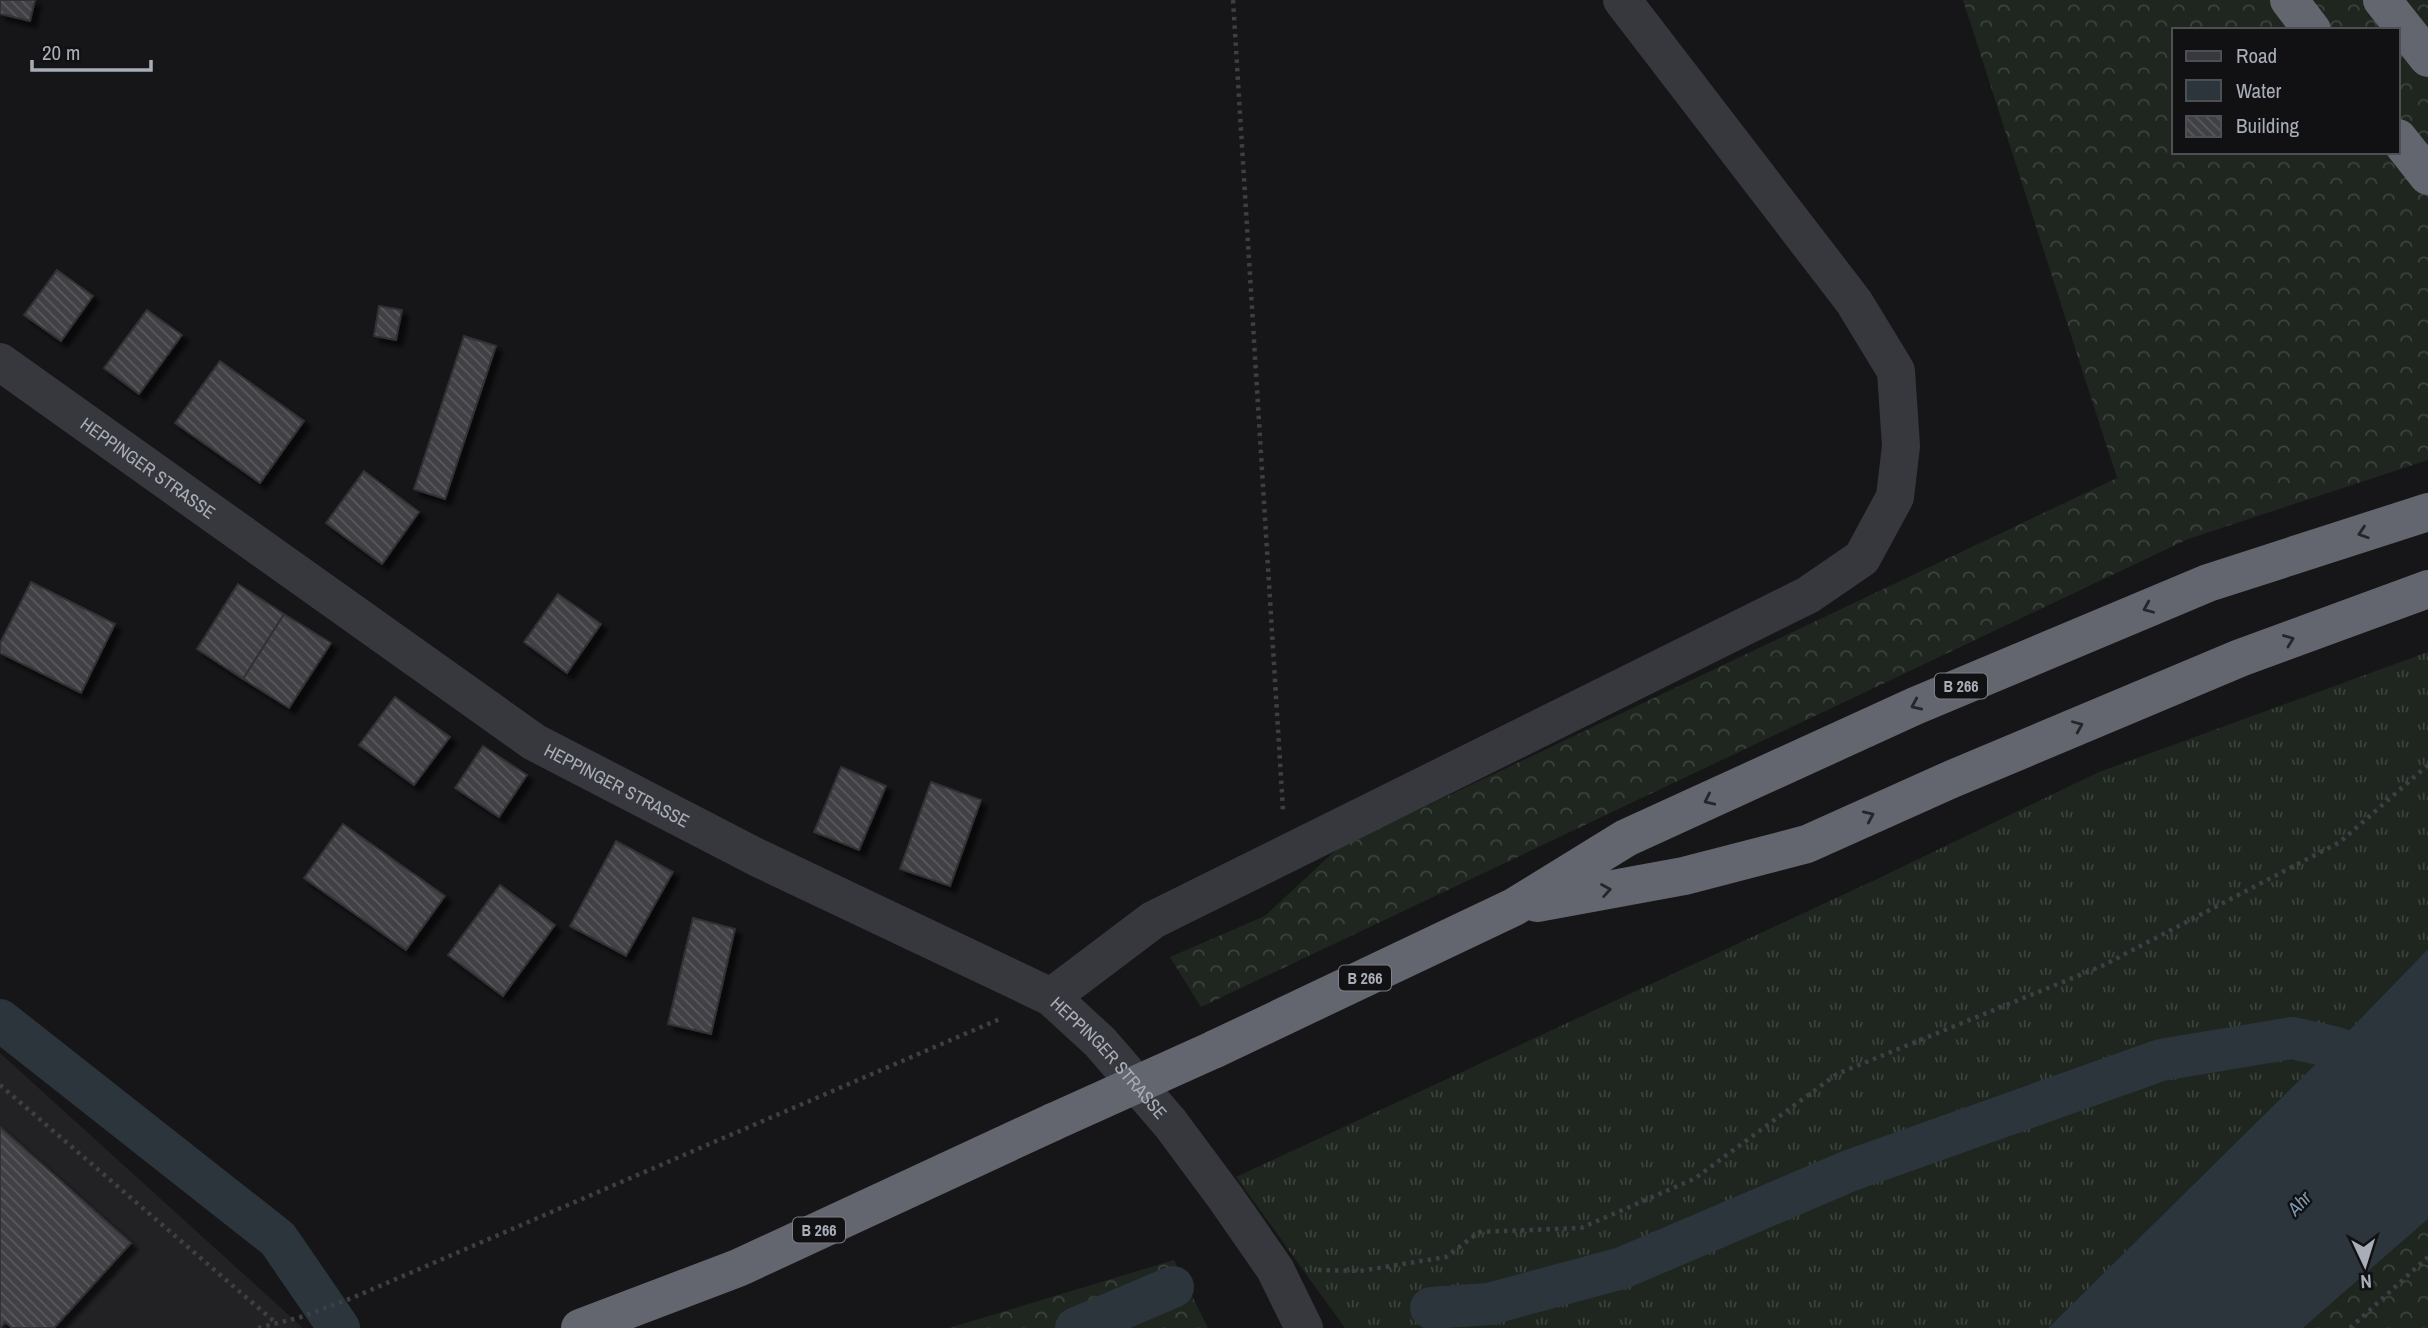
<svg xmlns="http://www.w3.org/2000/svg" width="2428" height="1328" font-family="'Archivo Narrow',sans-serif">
	<defs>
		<pattern id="grass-tufts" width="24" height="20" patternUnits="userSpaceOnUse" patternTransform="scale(1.75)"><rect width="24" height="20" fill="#1e261f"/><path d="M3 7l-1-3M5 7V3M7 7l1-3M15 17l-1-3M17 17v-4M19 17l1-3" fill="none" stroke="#3c433d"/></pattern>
		<pattern id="forest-crowns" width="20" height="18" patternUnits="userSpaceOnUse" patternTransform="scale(1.75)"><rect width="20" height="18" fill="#1e261f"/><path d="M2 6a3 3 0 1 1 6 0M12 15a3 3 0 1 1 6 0" fill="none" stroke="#3c433d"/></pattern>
		<pattern id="building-back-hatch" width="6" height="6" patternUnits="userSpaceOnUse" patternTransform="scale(1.75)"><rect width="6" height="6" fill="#404145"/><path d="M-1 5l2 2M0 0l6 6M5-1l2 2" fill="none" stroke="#595a5e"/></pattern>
		<filter id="shadow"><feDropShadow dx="6" dy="6" stdDeviation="2" flood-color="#0009"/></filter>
	</defs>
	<rect width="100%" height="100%" fill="#161618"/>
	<!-- built -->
	<path fill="#222225" d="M0 1053 303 1328H0Z"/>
	<!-- grass -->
	<path fill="url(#grass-tufts)" d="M2428 652V949L2333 1047 2048 1328H1345L1236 1177 1877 879 2099 772Z"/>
	<!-- forest -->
	<path fill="url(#forest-crowns)" fill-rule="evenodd" d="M1963 0H2428V460L2188 539 1201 1007 1170 957 1265 916 1338 848 2117 478ZM2174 30H2398V152H2174Z
		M2428 1219V1328H2303Z
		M1174 1260 1208 1328H949Z"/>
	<!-- water -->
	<path fill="#2c353c" d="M2428 949V1219L2303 1328H2048L2333 1047Z"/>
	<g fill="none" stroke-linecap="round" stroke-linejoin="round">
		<!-- canal -->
		<path stroke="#2c353c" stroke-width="42" d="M0 1020 278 1239 339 1328
			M1431 1308 1489 1304 1622 1268 1849 1171 2161 1060 2292 1038 2333 1047 2389 1065
			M1076 1328 1173 1287"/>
	</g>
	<!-- building -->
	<path fill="url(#building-back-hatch)" stroke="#303034" stroke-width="2" filter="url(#shadow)" d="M0 0H35L30 21 0 14Z
		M57 270 93 296 61 341 24 315Z
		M379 306 402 310 396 340 374 336Z
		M147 310 182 335 139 394 104 368Z
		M464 336 496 346 445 499 414 489Z
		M220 361 304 421 260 483 175 423Z
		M364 471 419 512 382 564 326 523Z
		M31 582 115 624 81 693 0 653V643Z
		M238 584 284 614 243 679 197 649Z
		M558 594 601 624 567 673 524 642Z
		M284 614 331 643 289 708 243 679Z
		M395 697 450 737 414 785 359 745Z
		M483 746 527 775 499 817 455 788Z
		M841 767 886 786 859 850 814 832Z
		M931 782 981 800 950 886 900 869Z
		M343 824 445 896 406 950 304 878Z
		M616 841 673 872 626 956 570 926Z
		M500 885 555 925 503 996 448 955Z
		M693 918 735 929 711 1034 668 1024Z
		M0 1127 131 1243 54 1328H12L5 1322 0 1328Z"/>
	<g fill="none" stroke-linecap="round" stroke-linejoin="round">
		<!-- path -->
		<path stroke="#3d3f44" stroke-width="4.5" stroke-dasharray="3.5 5" stroke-linecap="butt" d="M1233 0 1283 810
			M0 1085 276 1323
			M1318 1270 1360 1271 1446 1257 1479 1232 1581 1228 1694 1179 1837 1074 2102 966 2340 842 2428 765
			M258 1328 301 1317 352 1298 1002 1018
			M2350 1328 2428 1257"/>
		<!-- minor -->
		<g stroke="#37383d" stroke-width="38">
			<path id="s1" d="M0 362 534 742 756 857 1051 997 1100 1042 1170 1123 1225 1197 1275 1269 1304 1328"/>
			<path d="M1051 997 1153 920 1808 595 1862 558 1895 497 1901 446 1896 371 1854 302 1622 0"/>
		</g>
		<!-- highway -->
		<path stroke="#63666e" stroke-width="38" d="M2289 0 2312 30
			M2382 0 2428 58
			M2398 138 2428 176
			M1537 903 1684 876 1807 844 1952 779 2240 658 2428 589
			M1215 1049 1514 907 1626 838 1915 706 2208 583 2428 512
			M580 1328 738 1268 1053 1122"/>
		<!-- highway-bridge -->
		<path stroke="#63666e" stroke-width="38" d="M1053 1122 1215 1049"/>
	</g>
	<!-- one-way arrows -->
	<defs><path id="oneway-chevron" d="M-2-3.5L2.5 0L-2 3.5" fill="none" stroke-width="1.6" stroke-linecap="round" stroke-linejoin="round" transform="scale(1.75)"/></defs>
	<g stroke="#26262a">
		<use href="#oneway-chevron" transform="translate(2363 533) rotate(162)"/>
		<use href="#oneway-chevron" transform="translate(2148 608) rotate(157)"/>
		<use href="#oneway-chevron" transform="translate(2289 640) rotate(-21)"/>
		<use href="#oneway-chevron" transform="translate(1916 705) rotate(156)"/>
		<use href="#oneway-chevron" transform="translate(2078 726) rotate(-23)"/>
		<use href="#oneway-chevron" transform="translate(1709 800) rotate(155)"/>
		<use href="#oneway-chevron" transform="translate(1869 816) rotate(-24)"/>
		<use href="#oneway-chevron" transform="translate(1606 890) rotate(-10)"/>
	</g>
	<g text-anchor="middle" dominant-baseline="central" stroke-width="5" stroke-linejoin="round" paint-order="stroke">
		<!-- shield labels -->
		<g fill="#111113" stroke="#7b7e86" stroke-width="2">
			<rect x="1935" y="673.5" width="52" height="25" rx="5"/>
			<rect x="1339" y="965.5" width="52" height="25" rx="5"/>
			<rect x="793" y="1217.5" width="52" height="25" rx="5"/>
		</g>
		<g font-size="16" font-weight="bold" fill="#a8adb8">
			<text x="1961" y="686">B 266</text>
			<text x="1365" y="978">B 266</text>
			<text x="819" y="1230">B 266</text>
		</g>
		<!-- street labels -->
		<g font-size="18" fill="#a8adb8" stroke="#111113">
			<text stroke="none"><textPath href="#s1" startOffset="182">HEPPINGER STRASSE</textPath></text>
			<text stroke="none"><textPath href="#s1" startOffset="749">HEPPINGER STRASSE</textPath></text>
			<text stroke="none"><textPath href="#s1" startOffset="1316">HEPPINGER STRASSE</textPath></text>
		</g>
		<!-- water labels -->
		<g font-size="19" font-style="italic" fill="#7f9bb3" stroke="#111113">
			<text transform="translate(2299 1203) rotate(-47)">Ahr</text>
		</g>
	</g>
	<!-- legend -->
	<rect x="2172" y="28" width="228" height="126" fill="#111113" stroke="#4d4f55" stroke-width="2"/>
	<rect x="2186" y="51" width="35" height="10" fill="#37383d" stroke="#4d4f55" stroke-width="2"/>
	<text x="2236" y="63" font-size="21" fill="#a8adb8">Road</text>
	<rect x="2186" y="80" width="35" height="21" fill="#2c353c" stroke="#4d4f55" stroke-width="2"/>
	<text x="2236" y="98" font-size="21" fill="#a8adb8">Water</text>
	<rect x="2186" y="116" width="35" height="21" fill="url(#building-back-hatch)" stroke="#4d4f55" stroke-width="2"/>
	<text x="2236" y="133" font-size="21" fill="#a8adb8">Building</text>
	<!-- north arrow -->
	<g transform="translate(2365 1265) rotate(176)" stroke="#111113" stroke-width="5" paint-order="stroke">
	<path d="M0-5L12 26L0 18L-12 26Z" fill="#a8adb8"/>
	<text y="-10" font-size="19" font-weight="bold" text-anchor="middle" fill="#a8adb8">N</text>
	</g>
	<!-- scale -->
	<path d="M32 60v10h119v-10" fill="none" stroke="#a8adb8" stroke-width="3.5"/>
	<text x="42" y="60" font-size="21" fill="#a8adb8" stroke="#111113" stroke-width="5" paint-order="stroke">20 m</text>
</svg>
